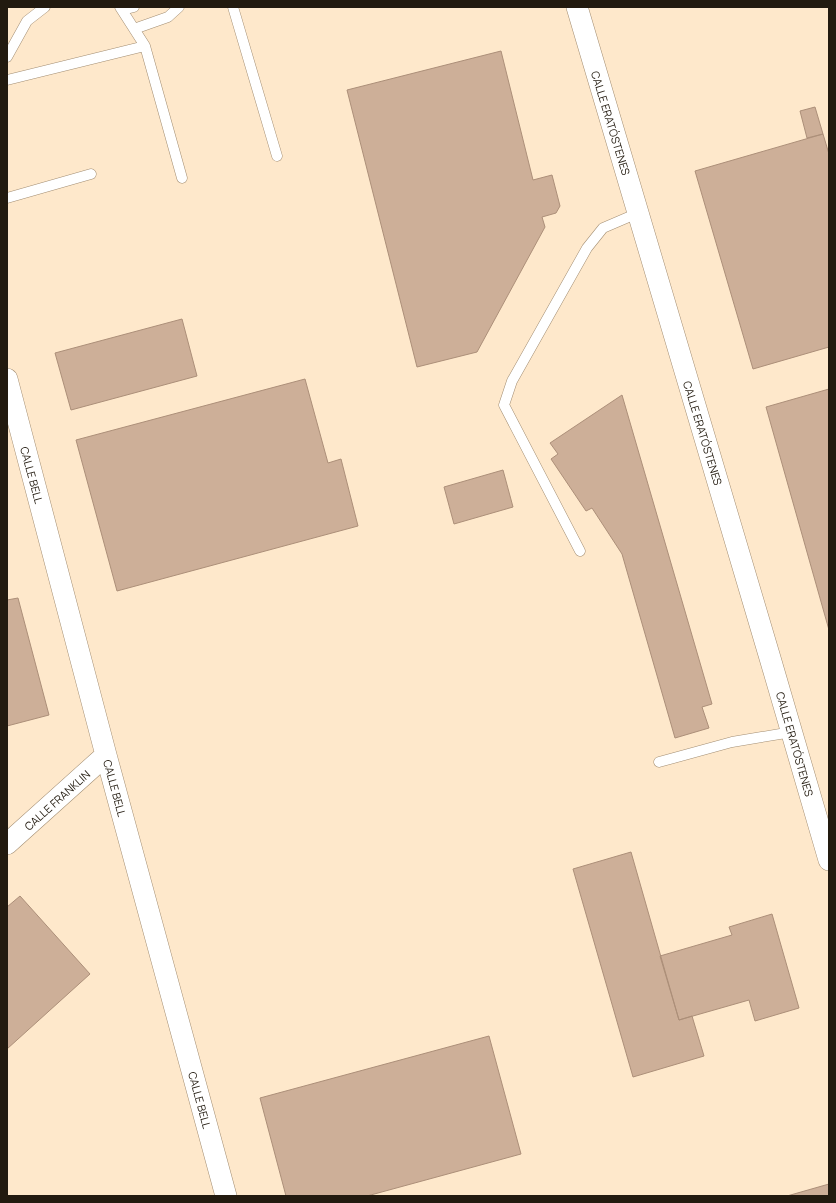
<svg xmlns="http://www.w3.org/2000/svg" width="836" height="1203" font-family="Manrope,sans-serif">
	<rect width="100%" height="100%" fill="#fdf3e7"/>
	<!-- built -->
	<path fill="#fee8cb" d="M7 7H829V1196H7Z"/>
	<!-- building -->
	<path fill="#cdaf98" stroke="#ac8f79" d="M501 51 533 180 552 175 560 206 556 213 542 217 545 227 477 352 417 367 347 90Z
		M815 107 823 134 807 138 800 111Z
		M823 134 829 154V347L753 369 695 171Z
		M182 319 197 376 71 410 55 353Z
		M305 379 328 463 341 459 358 526 117 591 76 440Z
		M829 389V630L766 407Z
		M622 395 712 704 702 707 709 728 675 738 622 554 592 508 586 511 551 459 558 454 550 443Z
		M503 470 513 507 454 524 444 487Z
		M18 598 49 715 7 726V600Z
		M631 852 679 1020 692 1016 704 1056 633 1077 573 869Z
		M20 896 90 974 7 1049V907Z
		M772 914 799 1008 755 1021 749 1000 679 1020 660 956 732 935 729 927Z
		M489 1036 521 1154 367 1196H286L260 1098Z
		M829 1184V1196H787Z"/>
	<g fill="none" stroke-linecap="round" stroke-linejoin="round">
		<defs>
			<path id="lane" d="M120 7 145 46 182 178
				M233 7 277 156
				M122 10 134 7
				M134 29 168 17 179 7
				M7 57 27 21 45 7
				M7 80 145 46
				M7 198 91 174
				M580 551 504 405 512 381 587 248 603 228 638 213
				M659 762 732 742 792 732"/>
			<path id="street" d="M577 7 770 658 829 860
				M7 379 106 755 226 1196
				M7 844 106 755"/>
		</defs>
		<!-- lane casing -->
		<use href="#lane" stroke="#a38e73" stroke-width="11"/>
		<!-- street casing -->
		<use href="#street" stroke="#a38e73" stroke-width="22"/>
		<!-- lane -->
		<use href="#lane" stroke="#fff" stroke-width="10"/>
		<!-- street -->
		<use href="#street" stroke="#fff" stroke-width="21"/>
	</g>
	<g text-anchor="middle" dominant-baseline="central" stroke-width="4" stroke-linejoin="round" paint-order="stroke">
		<!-- street labels -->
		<g font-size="11" fill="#221a0f" stroke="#fff">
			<text transform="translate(611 123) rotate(73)">CALLE ERATÓSTENES</text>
			<text transform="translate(703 433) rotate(73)">CALLE ERATÓSTENES</text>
			<text transform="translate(32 475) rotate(75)">CALLE BELL</text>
			<text transform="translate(795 744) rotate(74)">CALLE ERATÓSTENES</text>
			<text transform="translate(115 788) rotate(75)">CALLE BELL</text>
			<text transform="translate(57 800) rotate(-42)">CALLE FRANKLIN</text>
			<text transform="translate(200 1100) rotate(75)">CALLE BELL</text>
		</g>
	</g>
	<!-- border -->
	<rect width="836" height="1203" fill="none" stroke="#221a0f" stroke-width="16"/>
</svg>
